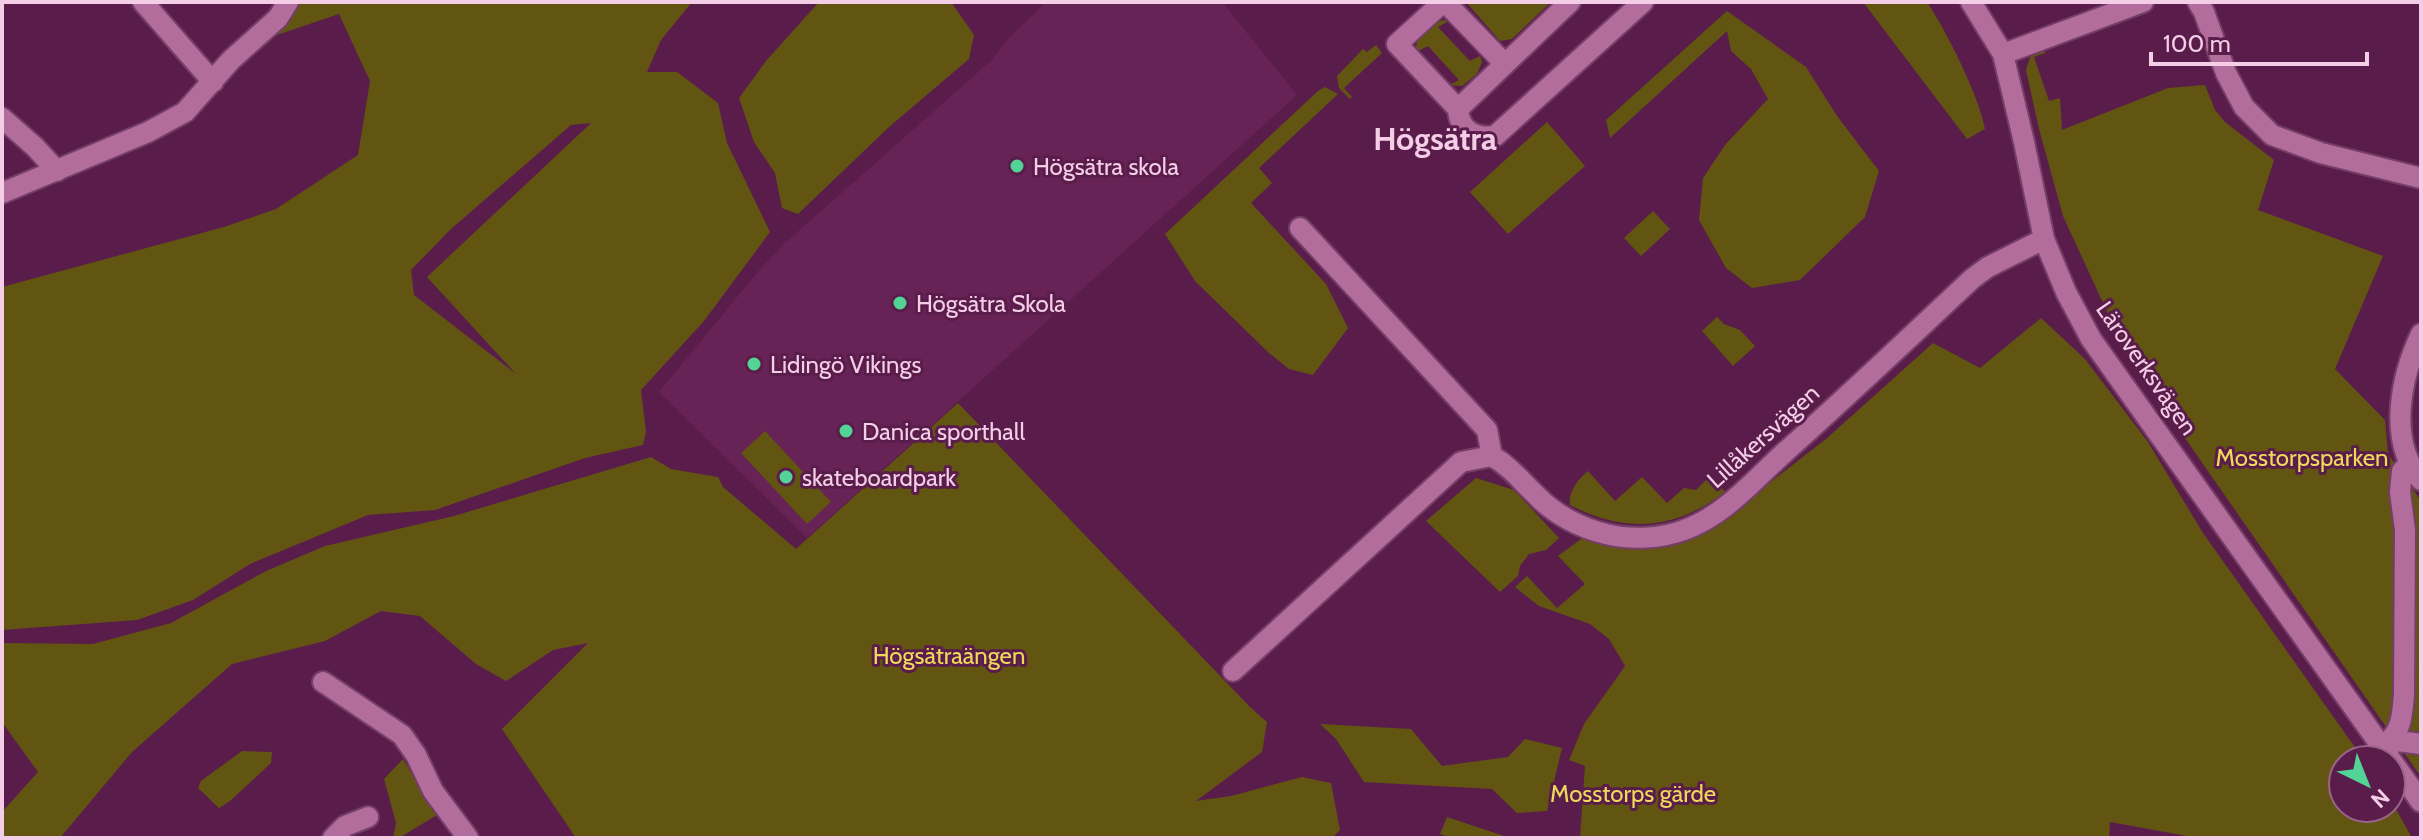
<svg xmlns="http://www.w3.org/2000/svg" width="2423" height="840" font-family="Cabin,sans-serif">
	<rect width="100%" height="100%" fill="#5a1d4b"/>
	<!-- built -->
	<path fill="#672356" d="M1046 2H1222L1297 95 807 538 659 392 761 268 785 243 993 59 1006 41Z"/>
	<!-- green -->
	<path fill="#615511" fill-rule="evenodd" d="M294 2H692L661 40 647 72H677L718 103 727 143 770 232 704 321 641 390 646 432 643 445 585 458 435 510 368 515 250 564 193 600 137 620 2 630V287L224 227 276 209 358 155 370 81 339 14 268 38ZM591 123 427 277 516 374 414 295 411 270 451 229 571 125Z
		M819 2H951L974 35 969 59 889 127 798 214 782 208 775 173 754 142 739 98 766 61Z
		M1466 2H1551L1512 39 1500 41Z
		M1863 2H1927C1946 30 1979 96 1985 129L1967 139Z
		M1727 11 1806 67 1837 116 1879 171 1865 217 1800 280 1752 288 1726 268 1699 220 1703 178 1725 145 1768 99 1751 69 1731 51 1727 31 1610 138 1606 120Z
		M1445 20 1447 22 1438 27 1470 61 1480 56 1482 62 1477 74 1462 86 1450 85 1459 80 1428 46 1418 51 1416 48C1417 34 1431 21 1445 20Z
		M1376 45 1382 53 1344 88 1352 97 1350 99 1339 88 1337 76 1363 49 1367 52Z
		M2044 49 2045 53 2034 57 2049 101 2060 98 2062 130 2168 88 2205 85 2215 110 2225 122 2274 160 2258 210 2383 256 2335 369 2385 420 2388 454 2421 501V777L2118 342 2109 316 2063 216 2039 129 2026 70 2031 55Z
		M1325 87 1338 94 1259 168 1272 183 1251 203 1326 284 1348 328 1313 375 1289 369 1269 353 1195 281 1165 234 1318 91Z
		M1547 122 1585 166 1508 234 1470 192Z
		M1653 211 1670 229 1641 256 1624 238Z
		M1717 317 1724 324 1740 330 1755 346 1733 366 1702 331Z
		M2041 318 2085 359 2148 442 2203 533 2364 760H2343V808H2391V800L2412 838H2198L2110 822 2109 838H1580L1585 766 1569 760 1584 724 1625 666 1609 639 1590 624 1539 606 1515 587 1527 576 1557 608 1585 584 1558 556 1585 536 1600 542 1728 515 1826 439 1933 343 1980 368Z
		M958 403 1250 707 1267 722 1262 752 1196 801 1231 796 1302 777 1331 783 1340 830 1332 838H576L502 729 588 643 553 650 506 681 476 664 420 616 381 611 325 641 232 664 132 752 60 838H2V812L38 772 2 722V643L93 644 171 623 266 571 325 546 454 516 651 457 671 469 718 477 723 487 796 549Z
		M765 431 831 502 807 524 741 453Z
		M1588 471 1615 501 1642 477 1667 503 1684 488 1696 490 1706 480 1716 481 1725 492C1675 530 1626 534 1570 505 1568 492 1578 479 1588 471Z
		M1476 478 1514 490 1559 538 1546 550 1529 554 1520 566 1518 576 1500 592 1426 521Z
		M1320 724 1411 729 1442 766 1508 757 1525 739 1562 748 1547 811 1517 813 1492 789 1364 782 1336 739Z
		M242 751 272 752 271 763 230 801 219 808 198 788 201 781Z
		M403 759 437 815 399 838H393L396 823 384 779Z
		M1447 817 1510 838H1451L1440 834Z"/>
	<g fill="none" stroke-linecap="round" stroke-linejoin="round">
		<defs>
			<path id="minor" d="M143 2 213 82
				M1443 2 1397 44 1458 109 1570 2
				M1445 2 1504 63
				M1971 2 2003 54 2024 142 2044 239 2066 292 2091 339 2421 802
				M2198 2 2204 12 2226 73 2244 107 2272 135 2321 153 2421 178
				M2003 54 2143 2
				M1458 109C1459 130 1475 139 1495 136L1643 2
				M2 118 35 147 57 171
				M2 193 148 132 185 112 231 60 278 18 288 2
				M1300 228 1487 430 1492 456
				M2421 334C2401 376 2387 441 2421 480
				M1233 671 1461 462 1492 456C1511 467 1521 481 1537 496 1555 515 1581 528 1606 534 1629 540 1661 539 1684 530 1724 516 1754 480 1785 452 1849 395 1911 336 1973 278L1988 267 2044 239
				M323 682 402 735 416 755 433 791 468 838
				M2383 747C2402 730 2402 719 2404 694L2405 530 2400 492 2402 471 2409 464
				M2383 747 2398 741 2421 744
				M333 838 345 826 368 817"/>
		</defs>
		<!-- minor casing -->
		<use href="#minor" stroke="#743e67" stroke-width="24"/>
		<!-- minor -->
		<use href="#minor" stroke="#b26d9d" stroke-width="20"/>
	</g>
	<!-- markers -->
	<g fill="#54d396" stroke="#5a1d4b" stroke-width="3">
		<circle cx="1017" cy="166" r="8"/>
		<circle cx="900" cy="303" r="8"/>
		<circle cx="754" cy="364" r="8"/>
		<circle cx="846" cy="431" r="8"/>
		<circle cx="786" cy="477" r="8"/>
	</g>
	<g text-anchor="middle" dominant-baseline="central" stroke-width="6" stroke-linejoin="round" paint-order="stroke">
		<!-- poi labels -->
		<g font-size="24" fill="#f4cee7" stroke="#5a1d4b" text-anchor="start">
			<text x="1033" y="166">Högsätra skola</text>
			<text x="916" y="303">Högsätra Skola</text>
			<text x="770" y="364">Lidingö Vikings</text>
			<text x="862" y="431">Danica sporthall</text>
			<text x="802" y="477">skateboardpark</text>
		</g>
		<!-- street labels -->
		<g font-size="24" fill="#f4cee7" stroke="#5a1d4b">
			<text transform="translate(2147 368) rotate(55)">Läroverksvägen</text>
			<text transform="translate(1763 436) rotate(-42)">Lillåkersvägen</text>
		</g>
		<!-- park labels -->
		<g font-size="24" fill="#efd95b" stroke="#5a1d4b">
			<text x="2302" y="457">Mosstorpsparken</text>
			<text x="949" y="655">Högsätraängen</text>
			<text x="1633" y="793">Mosstorps gärde</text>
		</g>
		<!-- district labels -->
		<g font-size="32" font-weight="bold" fill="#f4cee7" stroke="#5a1d4b">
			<text x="1435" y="138">Högsätra</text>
		</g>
	</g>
	<!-- border -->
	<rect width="2423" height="840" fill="none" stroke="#f4cee7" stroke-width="8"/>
	<!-- north arrow -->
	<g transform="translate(2367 784) rotate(137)"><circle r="38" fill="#5a1d4b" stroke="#986489" stroke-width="2"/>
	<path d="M0-6L14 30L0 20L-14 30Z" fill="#54d396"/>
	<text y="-12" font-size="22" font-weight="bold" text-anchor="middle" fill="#f4cee7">N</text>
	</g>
	<!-- scale -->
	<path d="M2151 52v12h216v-12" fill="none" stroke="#f4cee7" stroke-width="4"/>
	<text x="2163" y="52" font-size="24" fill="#f4cee7" stroke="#5a1d4b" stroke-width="6" paint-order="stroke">100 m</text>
</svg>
